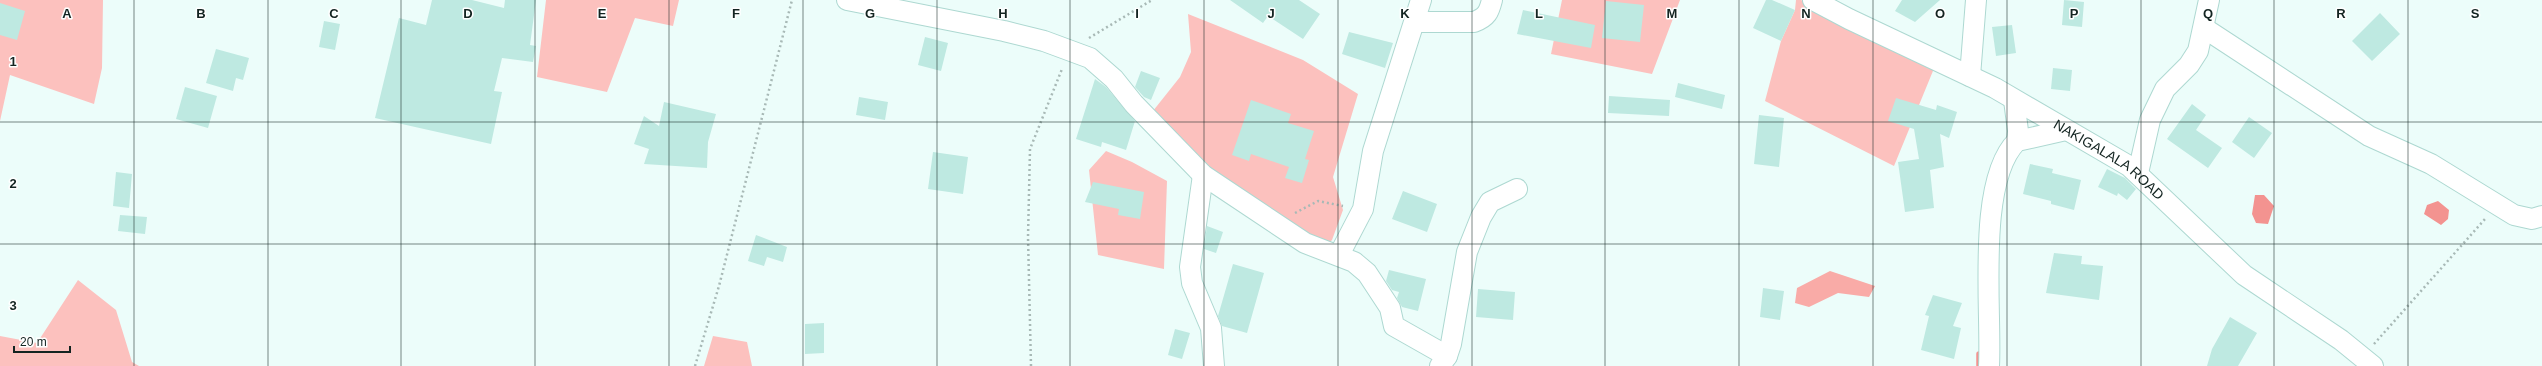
<svg xmlns="http://www.w3.org/2000/svg" width="2542" height="366" font-family="Helvetica,sans-serif">
	<rect width="100%" height="100%" fill="#ecfdfa"/>
	<!-- green -->
	<path fill="#fcc1be" d="M0 0H103L102 68 94 104 10 75 0 121Z
		M546 0H679L673 26 635 18 607 92 537 77Z
		M1562 0H1680L1652 74 1551 54Z
		M1796 0H1801L1935 66 1894 166 1765 101 1781 41 1795 10Z
		M1188 14 1303 60 1358 94 1333 177 1343 210 1332 240 1323 249 1266 215 1145 121 1180 77 1191 52Z
		M1106 151 1132 162 1167 181 1164 269 1098 255 1089 170Z
		M78 280 116 310 132 362 139 366H0V336L37 343Z
		M713 336 747 342 752 366H704Z"/>
	<!-- forest -->
	<path fill="#f9aba7" d="M1830 271 1875 286 1869 297 1838 293 1809 307 1795 303 1797 288Z"/>
	<!-- water -->
	<path fill="#f39390" d="M2255 195H2264L2274 206 2268 224 2256 223 2252 214Z
		M2438 201 2449 210 2448 219 2441 225 2424 214 2427 205Z"/>
	<g fill="none" stroke-linecap="round" stroke-linejoin="round">
		<!-- stream -->
		<path stroke="#f39390" stroke-width="5.5" d="M1979 366V354"/>
	</g>
	<!-- building -->
	<path fill="#bee9e1" d="M432 0H472L504 8 505 0H536L530 45 536 46 533 62 502 58 494 91 502 92 491 144 375 118 399 18 426 25Z
		M1230 0H1299L1320 14 1303 39 1268 16 1263 23Z
		M1766 0H1772L1795 10 1781 41 1753 28Z
		M1902 0H1940L1915 22 1895 11Z
		M2064 0 2084 2 2082 27 2062 25Z
		M1606 1 1644 5 1640 42 1602 38Z
		M0 3 25 11 17 40 0 35Z
		M1523 10 1595 25 1591 48 1517 34Z
		M2380 13 2400 34 2372 61 2352 41Z
		M324 21 340 24 335 50 319 47Z
		M2012 25 2016 53 1996 56 1992 27Z
		M1349 32 1393 43 1385 68 1342 54Z
		M925 37 948 43 941 71 918 65Z
		M216 49 249 58 243 80 236 78 233 91 206 83Z
		M2053 68 2072 70 2070 91 2051 89Z
		M1141 71 1160 78 1151 100 1144 97 1135 87Z
		M1095 79 1106 87 1135 121 1126 150 1102 142 1101 147 1076 139Z
		M1678 83 1725 95 1722 109 1675 97Z
		M185 87 217 96 208 128 176 119Z
		M1609 96 1670 100 1669 116 1608 113Z
		M859 97 888 102 885 120 856 115Z
		M1896 98 1936 110 1937 105 1957 112 1949 138 1940 134 1944 167 1930 170 1934 208 1905 212 1898 162 1919 159 1914 129 1888 121Z
		M1251 100 1291 114 1288 123 1314 131 1305 159 1309 160 1302 183 1285 178 1289 167 1251 154 1249 161 1232 155Z
		M664 102 716 114 708 142 707 168 644 164 649 149 634 144 644 116 659 126Z
		M2192 104 2206 115 2196 130 2222 148 2208 168 2167 139Z
		M1759 115 1784 118 1779 167 1754 164Z
		M2249 117 2272 133 2254 158 2232 142Z
		M933 152 968 157 963 194 928 189Z
		M2030 164 2053 169 2052 173 2081 180 2074 210 2051 204V201L2023 194Z
		M2107 169 2125 178 2136 189 2127 200 2118 193 2117 196 2098 187Z
		M116 172 132 174 129 208 113 206Z
		M1093 182 1144 192 1140 219 1118 215 1119 209 1085 202Z
		M1403 191 1437 204 1427 232 1392 219Z
		M120 215 147 217 145 234 118 231Z
		M1207 226 1223 232 1216 253 1204 249Z
		M756 235 787 247 783 262 767 257 764 266 748 261Z
		M2054 253 2082 256 2081 264 2103 266 2099 300 2046 293Z
		M1233 264 1264 273 1247 333 1222 326 1218 316Z
		M1389 270 1426 279 1418 311 1402 307 1397 298 1399 292 1392 290 1386 281Z
		M1763 288 1784 291 1780 320 1760 317Z
		M1478 289 1515 292 1513 320 1476 317Z
		M1933 295 1962 303 1953 326 1961 328 1954 359 1921 350 1929 316 1925 315Z
		M2230 317 2257 333 2238 366H2207L2212 349Z
		M824 323V353L805 354V324Z
		M1175 329 1190 333 1182 359 1168 355Z"/>
	<g fill="none" stroke-linecap="round" stroke-linejoin="round">
		<defs>
			<g id="minor">
				<path d="M847 0 1004 31 1044 41 1090 58 1114 79 1134 104 1203 175 1305 243 1354 262 1367 273 1390 308 1394 326 1447 356 1440 366"/>
				<path id="s1" d="M1813 0 1849 19 1995 88 2129 166 2244 275 2341 340 2373 366"/>
				<path d="M1415 22H1474C1487 17 1489 12 1492 0"/>
				<path d="M2204 28 2369 136 2431 164 2514 215 2532 219 2542 216"/>
				<path d="M1970 76 1976 0"/>
				<path d="M2014 100 2018 131 2017 141"/>
				<path d="M2138 173 2150 120 2165 89 2189 65 2198 51 2209 0"/>
				<path d="M1203 175 1190 267 1192 283 1211 328 1214 366"/>
				<path d="M1339 255 1363 209 1373 151 1421 0"/>
				<path d="M1447 356 1451 344 1467 252 1481 217 1490 202 1517 189"/>
				<path d="M1989 366C1992 310 1976 181 2017 141L2066 130"/>
			</g>
		</defs>
		<!-- minor casing -->
		<use href="#minor" stroke="#add8d1" stroke-width="22"/>
		<!-- path -->
		<path stroke="#a8b9b6" stroke-width="2.5" stroke-dasharray="2 3" stroke-linecap="butt" d="M1089 38 1152 0
			M1295 213 1318 201 1343 206
			M2374 344 2485 219
			M695 366 719 286 792 0
			M1031 366 1028 237 1030 149 1062 69"/>
		<!-- minor -->
		<use href="#minor" stroke="#fff" stroke-width="20"/>
	</g>
	<!-- grid -->
	<path fill="none" stroke="#132421" stroke-width="1" stroke-opacity="0.55" d="M134 0V366M268 0V366M401 0V366M535 0V366M669 0V366M803 0V366M937 0V366M1070 0V366M1204 0V366M1338 0V366M1472 0V366M1605 0V366M1739 0V366M1873 0V366M2007 0V366M2141 0V366M2274 0V366M2408 0V366M0 122H2542M0 244H2542"/>
	<g text-anchor="middle" dominant-baseline="central" stroke-width="3" stroke-linejoin="round" paint-order="stroke">
		<!-- street labels -->
		<g font-size="14" fill="#132421" stroke="#fff">
			<text stroke="none"><textPath href="#s1" startOffset="337">NAKIGALALA ROAD</textPath></text>
		</g>
	</g>
	<g font-size="13" text-anchor="middle" font-weight="bold" fill="#132421" stroke="#fff" stroke-width="3" stroke-linejoin="round" paint-order="stroke">
		<text x="67" y="18">A</text>
		<text x="201" y="18">B</text>
		<text x="334" y="18">C</text>
		<text x="468" y="18">D</text>
		<text x="602" y="18">E</text>
		<text x="736" y="18">F</text>
		<text x="870" y="18">G</text>
		<text x="1003" y="18">H</text>
		<text x="1137" y="18">I</text>
		<text x="1271" y="18">J</text>
		<text x="1405" y="18">K</text>
		<text x="1539" y="18">L</text>
		<text x="1672" y="18">M</text>
		<text x="1806" y="18">N</text>
		<text x="1940" y="18">O</text>
		<text x="2074" y="18">P</text>
		<text x="2208" y="18">Q</text>
		<text x="2341" y="18">R</text>
		<text x="2475" y="18">S</text>
		<text x="13" y="66">1</text>
		<text x="13" y="188">2</text>
		<text x="13" y="310">3</text>
	</g>
	<!-- scale -->
	<path d="M14 346v6h56v-6" fill="none" stroke="#132421" stroke-width="2"/>
	<text x="20" y="346" font-size="12" fill="#132421" stroke="#ffffff" stroke-width="3" paint-order="stroke">20 m</text>
</svg>
